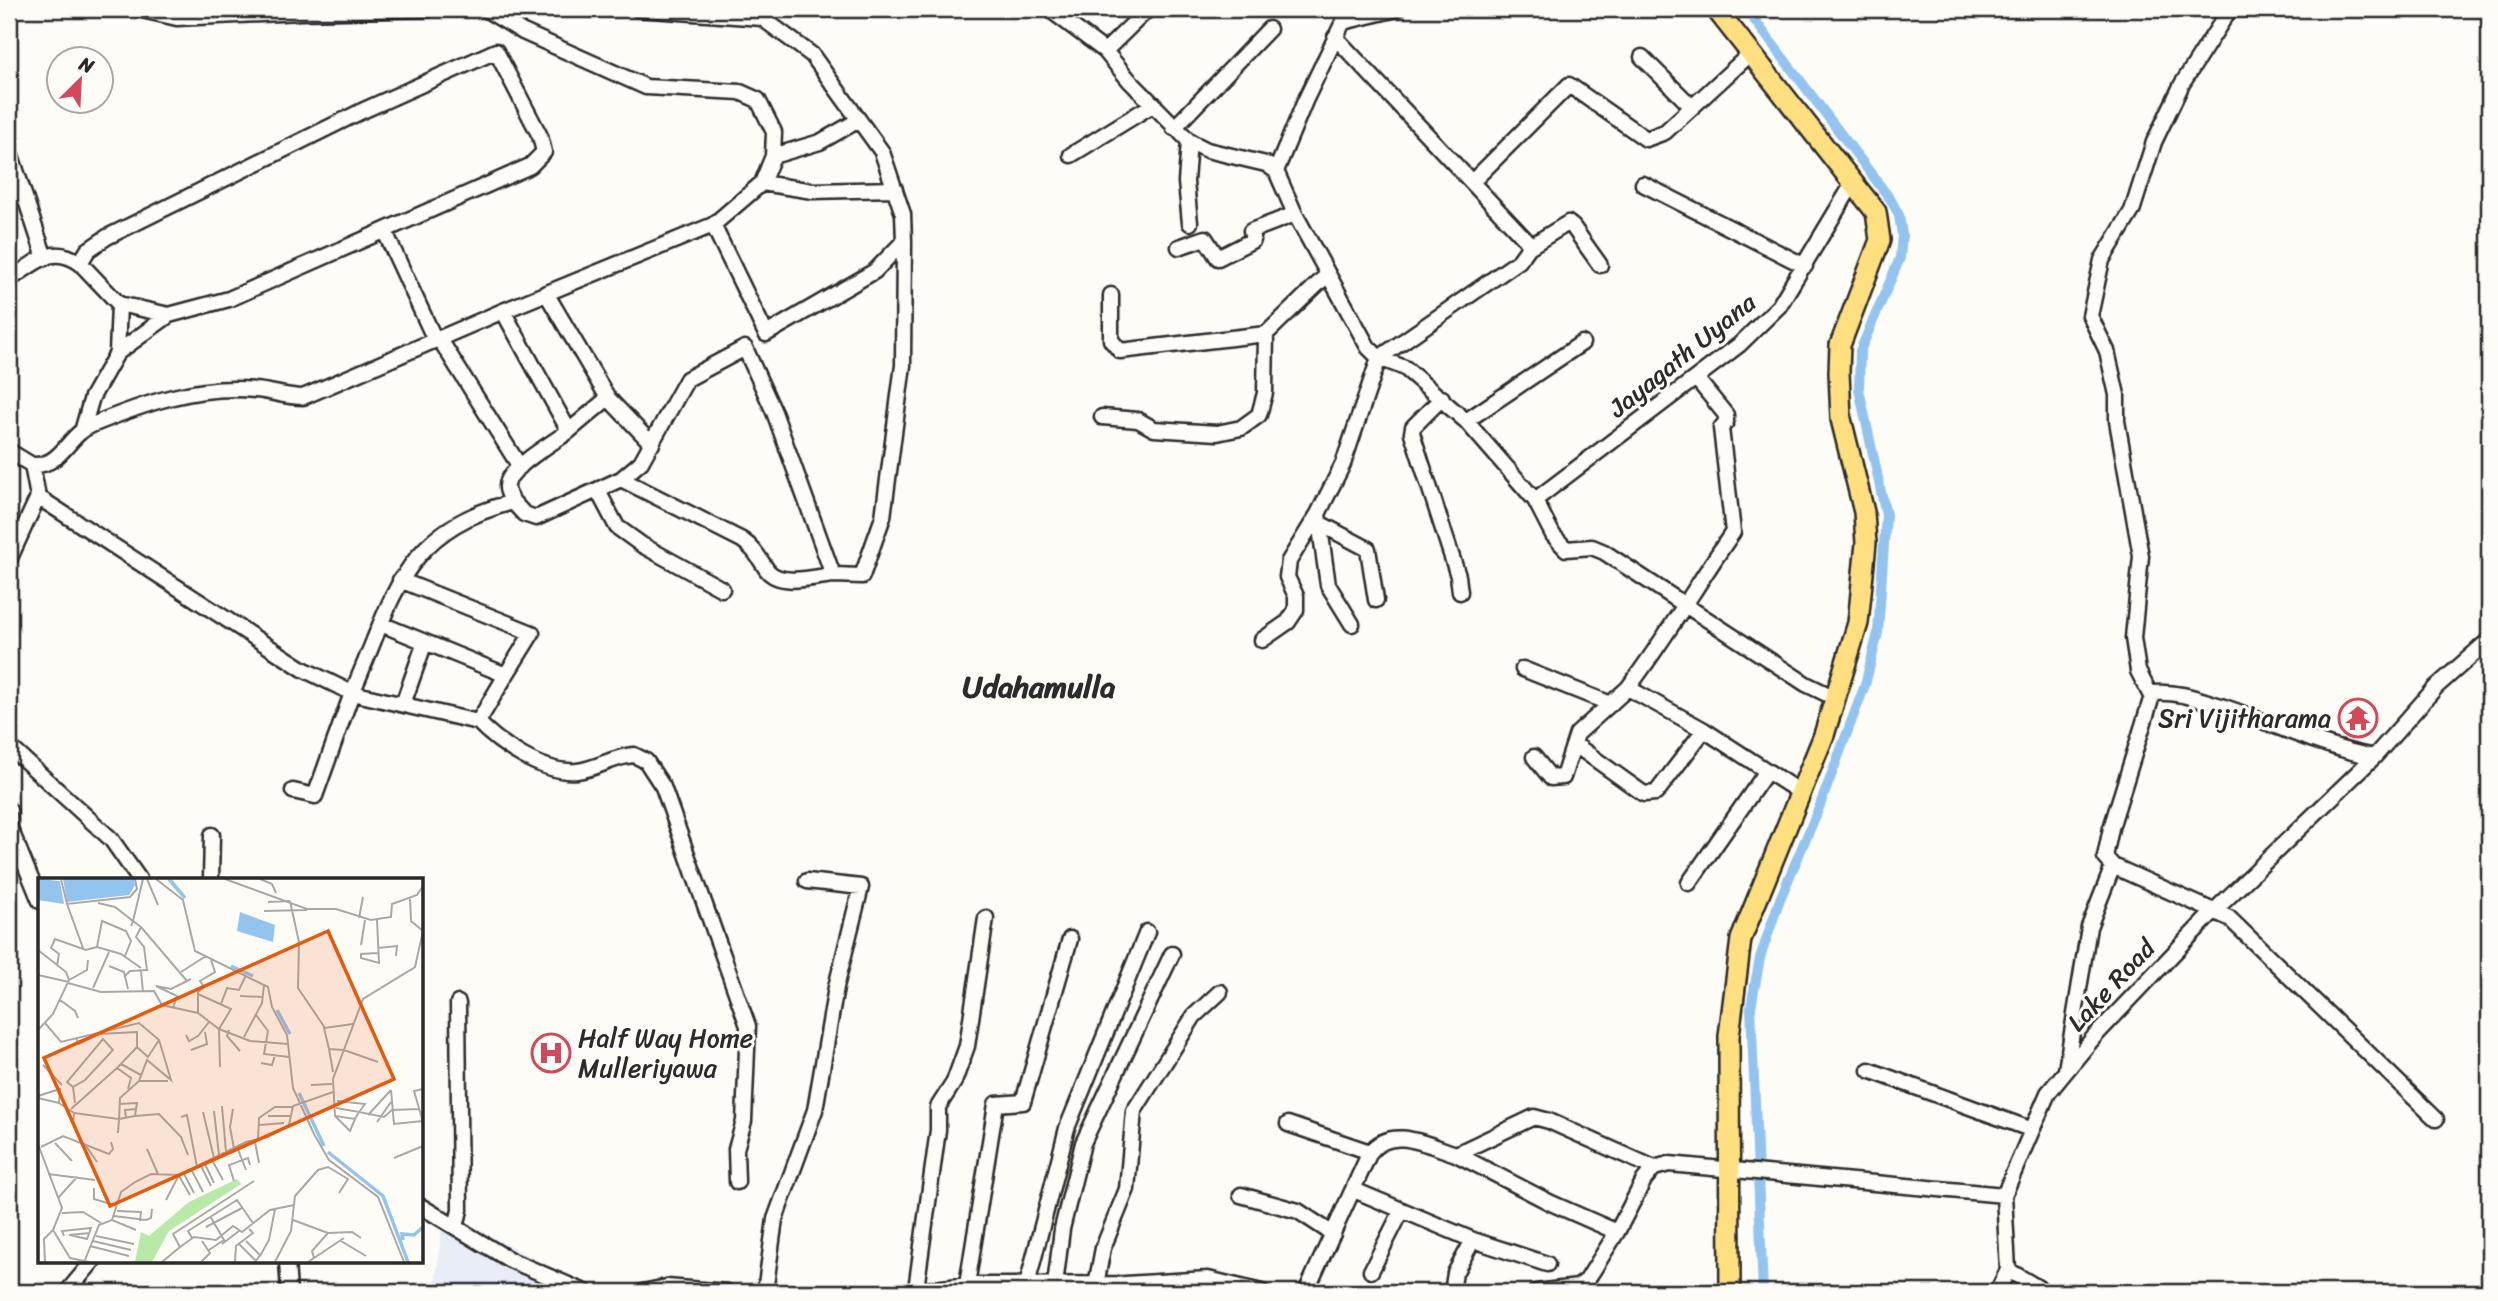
<svg xmlns="http://www.w3.org/2000/svg" width="2498" height="1301" font-family="Sriracha,sans-serif">
	<rect width="100%" height="100%" fill="#fdfcf7"/>
	<filter id="ink" filterUnits="userSpaceOnUse"><feTurbulence type="fractalNoise" baseFrequency=".0143" numOctaves="2"/><feDisplacementMap in="SourceGraphic" scale="14" xChannelSelector="R" yChannelSelector="G"/><feConvolveMatrix kernelMatrix="1 2 1 2 8 2 1 2 1" color-interpolation-filters="sRGB"/></filter>
	<g filter="url(#ink)">
		<!-- built -->
		<path fill="#e9edf8" d="M444 1212 599 1292H434Z"/>
		<g fill="none" stroke-linecap="round" stroke-linejoin="round">
			<!-- canal -->
			<path stroke="#93c4ef" stroke-width="10" d="M1746 9 1891 200 1899 215 1902 235 1900 258 1860 351 1859 389 1886 515 1878 633 1865 685 1819 808 1780 899 1760 958 1751 1007 1763 1292"/>
			<defs>
				<path id="minor" d="M301 9V12L428 9
					M485 9 523 32 646 87 740 92 758 100 774 132 773 156 762 183 713 225 503 311
					M638 9 762 18 812 55 882 152 903 214 904 241 875 271 766 334 713 225
					M1049 9 1105 51 1129 80 1189 141 1207 150 1266 164 1276 171 1295 214 1368 347 1379 358 1405 368 1466 421 1535 500 1553 535 1566 549 1592 547 1604 552 1806 684 1835 698
					M142 10 177 18 301 12
					M1105 51 1148 9
					M1642 57 1692 107
					M1174 128 1269 29
					M1189 141 1186 182 1190 223
					M9 149 45 258
					M1071 155 1154 104
					M773 156 820 142 859 120
					M1276 171 1305 101 1343 22 1397 9
					M1474 180 1569 85 1646 139 1665 132 1750 54
					M762 183 813 191 895 189
					M1643 184 1805 266
					M385 232 435 340
					M1179 247 1205 238 1218 258 1253 240 1251 231 1295 214
					M1529 247 1568 223 1573 227 1600 265
					M10 279C36 263 52 243 80 263
					M546 293 608 398 652 444
					M1111 295V340L1120 351 1266 334 1328 274
					M439 338 520 467
					M117 353 119 304 80 263 88 250 107 237 362 111 496 51 540 136 544 152 530 166 229 299 169 315 119 304
					M1696 378 1726 415V422L1721 428 1733 532C1697 584 1666 638 1628 688L1704 730 1801 793
					M1442 398 1413 427 1412 433 1458 576 1460 592
					M1102 417 1138 420 1154 429 1217 433 1241 428 1259 415 1265 393 1266 334
					M1466 421 1582 343
					M83 428 92 397 117 353 169 315
					M569 431 608 398
					M9 451 32 465 38 497 9 560
					M32 465C62 467 67 435 92 425 143 404 198 384 255 390 271 391 286 397 303 397L503 311 569 431C554 442 514 465 508 481 505 489 509 495 513 502
					M621 479 742 540C754 548 759 558 767 570 780 587 815 577 833 575
					M598 491 617 527 642 545 722 589
					M38 497 303 669 352 693 315 796 293 791
					M1535 500 1739 345 1779 306 1852 185
					M1318 514 1328 585 1352 624
					M1319 523 1368 549 1376 600
					M400 580 532 633 506 675
					M381 624 425 642
					M1262 640 1288 622 1296 610V596L1287 577 1289 561 1318 514 1343 464 1379 358 1519 261 1529 247 1527 241 1335 37
					M1523 669 1611 704
					M2152 698 2138 671 2133 638 2141 556 2117 421V395L2107 351 2090 316 2102 260 2132 211 2154 142 2182 84 2230 9
					M403 704 425 642 506 675 478 722 352 693C394 599 400 531 513 502L524 514 536 518 621 479 641 462 687 379 745 348 774 412 833 575 862 576 883 517 903 365 904 241
					M478 722C500 745 544 774 577 771 597 769 614 756 634 755L646 761 663 787 748 1026 744 1121 736 1149 737 1182
					M1574 744 1644 794 1656 793 1704 730
					M9 746 111 839 139 879
					M1534 757 1551 778 1563 777 1577 734 1628 688
					M9 810 10 828 40 901
					M2113 866 2105 857 2111 828 2153 693C2178 691 2198 699 2221 706 2272 723 2321 747 2374 757
					M211 879 212 835
					M1689 883 1767 771
					M1869 1070 2030 1129
					M2066 1070 2089 927 2113 866 2229 918 2436 1119
					M1288 1124 1370 1152
					M1456 1154 1551 1203 1617 1232
					M1354 1190 1473 1240 1547 1264
					M1241 1195 1298 1211 1333 1234
					M422 1207 510 1260 585 1292
					M456 1227 460 1210 458 1003
					M287 1261 289 1292
					M2008 1270 2045 1292
					M1371 1271 1402 1210
					M967 1285 996 1104 1023 1102 1070 939
					M1027 1285 1067 1128 1147 932
					M1055 1285 1062 1229 1083 1143 1172 954
					M1096 1285 1103 1248 1127 1189 1134 1111 1194 1016 1220 992
					M916 1289 938 1130V1107L954 1082 967 1046 986 918
					M9 1290 12 1292
					M67 1292 93 1261
					M642 1292 667 1287 727 1292
					M765 1292 775 1219 815 1110 836 987 861 887 807 881
					M909 1292 967 1285 1125 1284 1208 1279 1262 1292
					M1306 1292 1370 1152C1392 1125 1427 1145 1456 1154L1534 1117 1549 1121 1654 1168
					M1452 1292 1455 1273 1473 1240
					M1536 1292 1578 1287 1587 1280 1617 1232 1644 1180 1654 1168 1669 1164 2004 1195
					M1997 1292 2008 1270 2004 1195 2048 1093 2094 1037 2214 911 2374 757 2436 687 2489 640"/>
				<path id="major" d="M1716 9 1876 212 1880 240 1840 345 1839 372 1841 419 1864 512 1866 543 1858 623 1824 735 1741 939 1729 1036 1730 1292"/>
			</defs>
			<!-- minor casing -->
			<use href="#minor" stroke="#2b2b2b" stroke-width="19"/>
			<!-- major casing -->
			<use href="#major" stroke="#2b2b2b" stroke-width="24"/>
			<!-- minor -->
			<use href="#minor" stroke="#fdfcf7" stroke-width="14"/>
			<!-- major -->
			<use href="#major" stroke="#ffdf80" stroke-width="19"/>
		</g>
	</g>
	<!-- icons -->
	<defs>
		<symbol id="temple-ring" viewBox="-11 -11 22 22"><circle r="9.5" fill="#fdfcf7" stroke="#d1495b" stroke-width="1.5"/><path d="M0-6L5-2H3V0L6.5 2.5H4V6H1.5V3h-3V6H-4V2.5H-6.5L-3 0V-2H-5Z" fill="#d1495b"/></symbol>
		<symbol id="hospital-ring" viewBox="-11 -11 22 22"><circle r="9.5" fill="#fdfcf7" stroke="#d1495b" stroke-width="1.5"/><path d="M-5-5h3v3.5h4V-5h3V5h-3V1.5h-4V5h-3Z" fill="#d1495b"/></symbol>
	</defs>
	<g fill-rule="evenodd">
		<use href="#temple-ring" x="2336" y="696" width="44" height="44"/>
		<use href="#hospital-ring" x="529" y="1031" width="44" height="44"/>
	</g>
	<g text-anchor="middle" dominant-baseline="central" stroke-width="6" stroke-linejoin="round" paint-order="stroke">
		<!-- street labels -->
		<g font-size="26" fill="#2b2b2b" stroke="#fdfcf7">
			<text transform="translate(1682 355) rotate(-39)">Jayagath Uyana</text>
			<text transform="translate(2111 985) rotate(-47)">Lake Road</text>
		</g>
		<!-- poi labels -->
		<g font-size="26" fill="#2b2b2b" stroke="#fdfcf7" text-anchor="end">
			<text x="2331" y="718">Sri Vijitharama</text>
			<text x="578" y="1038" text-anchor="start">Half Way Home<tspan x="578" dy="30">Mulleriyawa</tspan></text>
		</g>
		<!-- quarter labels -->
		<g font-size="30" font-weight="bold" fill="#2b2b2b" stroke="#fdfcf7">
			<text x="1039" y="687">Udahamulla</text>
		</g>
	</g>
	<!-- overview -->
	<g transform="translate(38 878)">
		<rect width="385" height="385" fill="#fdfcf7"/>
		<path d="M199 301 203 306 131 353 114 384H97L103 354 111 358 151 324Z" fill="#b8e9a9"/>
		<path d="M0 1 22 3 26 26 0 22ZM25 1H96L97 7 91 17 29 24ZM202 34 237 47 235 64 199 53Z" fill="#93c4ef"/>
		<path fill="none" stroke="#93c4ef" stroke-width="3.5" d="M131 1 147 20M193 88 215 98M239 132 252 156M261 215 286 268M290 274 345 318 370 384M365 362 364 356 376 357 385 349"/>
		<path fill="none" stroke="#a9a8a5" stroke-width="2" d="M23 1 29 26 92 19 99 11 97 1M109 1 120 27M118 1 145 22 157 73 230 109 234 129 249 157 255 210 276 256 291 282 340 319 366 384M187 1 269 31H298L333 42 353 39 354 26 379 17 385 8M222 1 234 6 238 15M252 23 261 64 260 110 287 150M230 24 252 23M60 25 77 29 95 43 93 48M29 26 45 70M226 33 269 32M321 40 325 19M339 42 341 85 323 80V76L340 75M103 49 149 103M323 67 327 42M340 70 359 68 358 78M0 72 28 94 31 102 15 136 0 152M87 78 93 63 88 53 64 43 59 69 83 76 103 90M19 88 21 76 13 70 17 61 48 72 59 69M71 88 86 94 90 111M103 93 105 114M143 94 168 78M0 97 31 104M86 99 92 93 109 92 106 69 98 59 103 49 95 43 105 1M31 102 49 92 50 82M30 105 63 114 116 113 124 127 160 135 181 151 212 163 250 166M55 110 71 74M160 116 193 131 181 151 182 189M202 118 225 119M22 122 37 133 40 140M183 126 189 110 201 112 208 97M135 130 139 118 118 108 133 111 153 101M160 135V114L166 109 162 103 177 94 173 82M218 137 230 153 226 176 251 179M7 145 23 164 101 145 121 162 110 179 99 169M191 152 189 158 202 173M148 157 151 163 160 158 171 144M206 159 224 125 226 107M38 160 41 166 60 156 99 154V169L79 190M291 171 286 150 315 146M153 172 169 166 167 154M223 185 234 187 237 177M83 186 103 197M5 187 24 207M295 194 291 171 306 172 340 184M101 203H130M273 207 294 206M35 209 47 202 75 172 65 161 29 204 35 209 37 225M385 211 376 213 385 244M353 212 356 246 385 243M0 218 22 211 21 225 0 220M21 225 36 235 35 246M81 226 99 225 98 231M184 228 188 274M298 230 321 234 327 226 299 223M33 231 79 190 93 200 90 211M195 231 192 249 196 271M354 232 346 239 321 234 317 241 297 238 295 201 325 121 377 89 385 53 373 43 372 19M354 232 381 231M176 233 181 277M165 234 176 280M36 235 81 241 80 255M330 237 353 212M97 238 121 236 143 259 150 277M230 238H253M297 238 312 253 317 241M143 239 149 237 159 289M88 240 87 232 98 231 97 238 81 241 82 220 101 203 109 182 133 202 121 162M339 244 353 224M221 247 246 245M220 262 221 240 237 229H254M217 264 221 285M17 265 34 283M46 265 59 284M0 266 24 330 15 352 32 380 51 384M3 269 25 258 71 276 75 271 73 264M199 269 208 292M109 271 120 296M356 280 385 268M174 282 185 302M167 286 176 305M163 288 173 308M153 291 165 314M145 294 156 315M10 296 57 302M141 298 152 317M196 303 191 287 210 280 212 287M56 310V321L79 328M20 320 39 299M128 322 141 297M79 333 103 334 102 343M24 335 45 334 63 345M76 338 108 342 113 340 114 331M74 342 98 352M255 342 290 355 274 373 276 380M168 349 204 330M289 355 314 354 323 360M31 357 52 355M26 358 24 353 53 350 49 361 32 357M58 358 96 366M154 360 150 353 199 322 215 345M55 363 93 372M208 363 222 377 217 384M303 363 328 378M200 365 218 383M184 366 201 353M52 368 91 378M142 369 156 359 178 362 195 348 204 354 232 332 256 327M171 372 186 362 172 338M222 378 231 362 237 331M47 382 61 347 74 342 83 314 97 304 113 296 141 297 208 264 230 259 251 247 255 228 295 214M7 384 6 361 15 352M124 384 142 369 135 356 216 303M163 384 172 375 164 363M197 384 198 368 215 355 211 351M237 384 253 353 257 318 280 292 290 289 310 301 301 315M270 384 306 360"/>
		<path fill="#e8590c" fill-opacity="0.15" stroke="#e8590c" stroke-width="3.5" d="M290 53 356 201 72 328 6 180Z"/>
		<rect width="385" height="385" fill="none" stroke="#2b2b2b" stroke-width="3.5"/>
	</g>
	<!-- margin -->
	<rect width="2498" height="1301" fill="none" stroke="#fdfcf7" stroke-width="35"/>
	<rect x="18" y="18" width="2463" height="1266" fill="none" stroke="#2b2b2b" stroke-width="2.5" filter="url(#ink)"/>
	<!-- north arrow -->
	<g transform="translate(80 80) rotate(24)"><circle r="33" fill="#fdfcf7" stroke="#a9a8a5" stroke-width="2"/>
	<path d="M0-5L12 26L0 18L-12 26Z" fill="#d1495b"/>
	<text y="-10" font-size="19" font-weight="bold" text-anchor="middle" fill="#2b2b2b">N</text>
	</g>
</svg>
